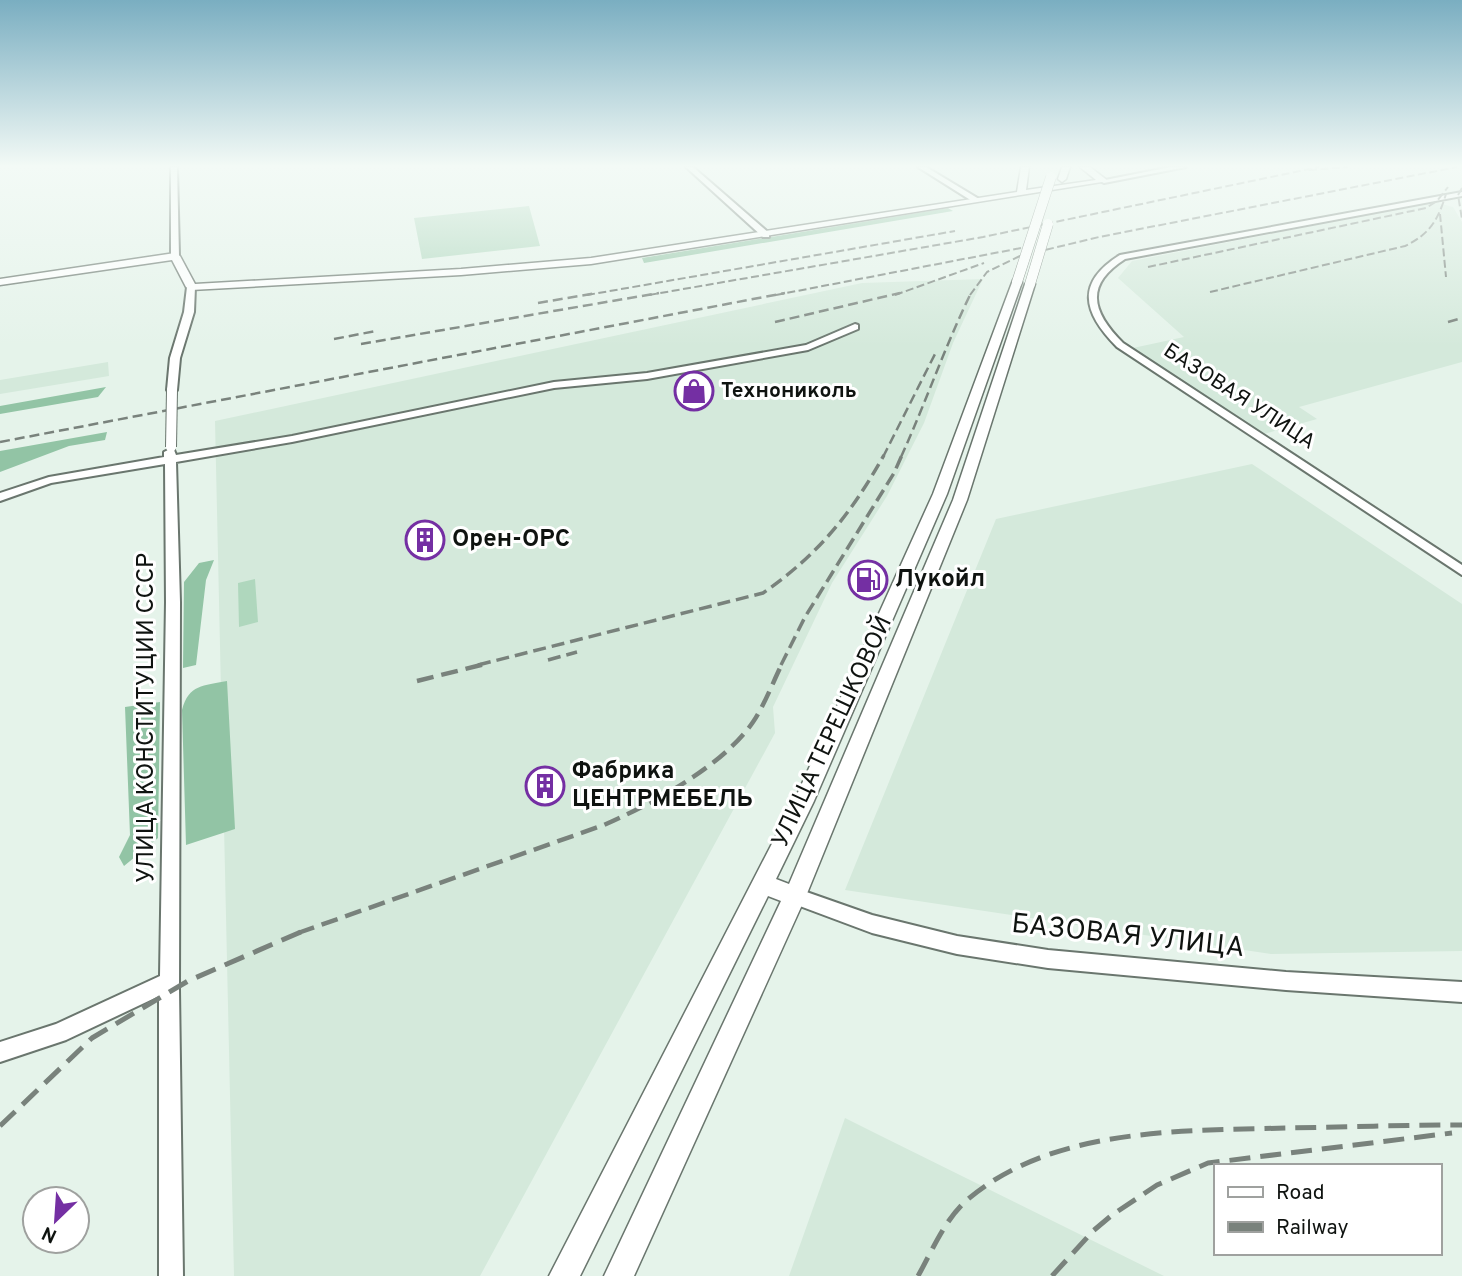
<svg xmlns="http://www.w3.org/2000/svg" width="1462" height="1276" font-family="Overpass,sans-serif">
	<rect width="100%" height="100%" fill="#e5f3ea"/>
	<!-- built -->
	<path fill="#d4e9db" d="M1434 202 1453 207 1462 222V362L1299 407 1317 419 1264 434 1133 348 1184 337 1118 278 1132 261Z
		M983 279 953 343 924 423 887 496 832 583 773 707 775 733 480 1276H234L215 421 862 283Z
		M108 362 109 376 0 394V380Z
		M1252 464 1462 604V951L1271 954 845 890 996 519Z
		M845 1118 881 1136 1164 1276H789Z"/>
	<!-- green -->
	<path fill="#afd7bd" d="M529 206 540 246 422 259 414 218Z
		M255 579 258 622 239 627 238 583Z"/>
	<!-- forest -->
	<path fill="#92c4a5" d="M948 208 953 211 644 263 642 258Z
		M106 387 98 397 0 414V406Z
		M107 432 105 440 69 446 0 472V451Z
		M214 560 206 580 196 665 183 668 184 582 199 563Z
		M227 681 235 829 186 845 182 710C189 684 203 686 227 681Z
		M160 702 158 838 124 866 119 857 130 835 125 707Z"/>
	<g fill="none" stroke-linecap="round" stroke-linejoin="round">
		<defs>
			<path id="minor" d="M171 167H177L179 256 175 258 171 256Z
				M686 167H693L769 233V237H763Z
				M918 167H926L979 199 972 201Z
				M1171 167H1186L1104 183 1100 181Z
				M1462 192V196L1125 259C1084 285 1092 312 1123 343L1462 565V575L1117 347C1083 313 1075 283 1120 255Z
				M191 284 195 287 194 312 180 358 177 390 172 393 167 390 170 358 184 312 187 287Z
				M855 324 858 325V329L808 350 647 379 554 388 292 442 176 462 180 602 179 990 183 1276H159V996L66 1040 0 1062V1042L56 1024 160 976 166 602 165 464 51 483 0 501V493L49 477 164 457V452L170 449 174 450 176 455 292 436 554 382 647 373 806 345Z
				M795 888 872 915 957 936 1048 950 1286 972 1462 982V1002L1286 990 1048 968 957 954 872 933 789 902 786 896 789 890Z"/>
			<path id="major" d="M1021 167H1029L1026 190 1096 180 1080 167H1090L1108 181 591 264 461 275 191 290 186 287 172 260 0 285V279L175 253 180 256 195 284 461 269 591 258 1017 192Z
				M1062 167H1070L1066 179 1062 182 1058 179Z
				M1013 280 1022 282 947 494 814 801 776 879 789 884 953 500 1025 284 1034 282 1035 284 967 500 806 896 634 1276H604L781 901 768 896 580 1276H549L795 799 933 494Z"/>
		</defs>
		<!-- minor casing -->
		<use href="#minor" stroke="#6a766e" stroke-width="4"/>
		<!-- major casing -->
		<use href="#major" stroke="#6a766e" stroke-width="3"/>
		<!-- minor -->
		<use href="#minor" fill="#fff" fill-rule="evenodd"/>
		<!-- major -->
		<use href="#major" fill="#fff" fill-rule="evenodd"/>
		<!-- rail-far4 -->
		<path stroke="#79827c" stroke-width="2" stroke-dasharray="8 3.5" stroke-linecap="butt" d="M1309 170 1348 167
			M1462 188 1458 195 1462 219
			M1440 214 1446 277
			M1148 267 1426 208 1437 201 1448 187
			M1210 292 1405 246C1430 234 1438 220 1446 194
			M587 295 955 231
			M649 295 983 237 1319 167
			M776 295 1021 248
			M895 295 984 263
			M970 295 987 272 1020 256 1099 237 1457 167"/>
		<!-- rail-far3 -->
		<path stroke="#79827c" stroke-width="2.5" stroke-dasharray="10 5" stroke-linecap="butt" d="M538 303 597 293
			M775 322 900 293
			M1448 322 1462 318
			M334 339 376 331
			M361 344 659 293
			M0 442 785 293
			M883 457 935 354
			M901 457C926 402 945 346 971 293"/>
		<!-- rail-far2 -->
		<path stroke="#79827c" stroke-width="3.5" stroke-dasharray="13 6" stroke-linecap="butt" d="M548 660 577 652
			M478 665 763 593C819 554 851 514 884 455
			M781 665 805 617 894 473 902 455"/>
		<!-- rail-far1 -->
		<path stroke="#79827c" stroke-width="4.5" stroke-dasharray="17 8" stroke-linecap="butt" d="M417 681 485 664
			M298 933 604 825C653 803 722 767 753 722 765 704 773 682 782 664"/>
		<!-- rail -->
		<path stroke="#79827c" stroke-width="5" stroke-dasharray="21 10" stroke-linecap="butt" d="M0 1126 92 1038 188 981 303 931
			M918 1276C932 1251 945 1219 967 1200 1053 1127 1180 1131 1287 1128 1345 1127 1404 1125 1462 1125
			M1052 1276 1093 1231 1112 1215 1157 1185 1208 1163 1452 1133"/>
		<defs>
			<path id="minor-bridge" d="M171 447 172 390"/>
			<path id="major-bridge" d="M1017 282 1051 177
				M1030 284 1048 224"/>
		</defs>
		<!-- minor-bridge casing -->
		<use href="#minor-bridge" stroke="#6a766e" stroke-width="12" stroke-linecap="butt"/>
		<!-- major-bridge casing -->
		<use href="#major-bridge" stroke="#6a766e" stroke-width="11" stroke-linecap="butt"/>
		<!-- minor-bridge -->
		<use href="#minor-bridge" stroke="#fff" stroke-width="10"/>
		<!-- major-bridge -->
		<use href="#major-bridge" stroke="#fff" stroke-width="10"/>
	</g>
	<!-- sky -->
	<linearGradient id="sky" x2="0" y2="1"><stop stop-color="#7aaec1"/><stop offset="0.48" stop-color="#f3faf6"/><stop offset="1" stop-color="#f3faf6" stop-opacity="0"/></linearGradient>
	<rect width="1462" height="346" fill="url(#sky)"/>
	<!-- icons -->
	<defs>
		<symbol id="shop-ring" viewBox="-11 -11 22 22"><circle r="9.5" fill="#fff" stroke="#742fa3" stroke-width="1.5"/><path d="M-5-2.5h2.3a2.7 3.5 0 0 1 5.4 0H5L5.5 6h-11ZM-1.5-2.5h3a1.5 2.3 0 0 0-3 0Z" fill="#742fa3"/></symbol>
		<symbol id="building-ring" viewBox="-11 -11 22 22"><circle r="9.5" fill="#fff" stroke="#742fa3" stroke-width="1.5"/><path d="M-4-6H4V6H1V3H-1V6H-4ZM-2.5-4.3h1.7v1.8h-1.7ZM.8-4.3h1.7v1.8H.8ZM-2.5-1h1.7V.8h-1.7ZM.8-1h1.7V.8H.8Z" fill="#742fa3"/></symbol>
		<symbol id="fuel-ring" viewBox="-11 -11 22 22"><circle r="9.5" fill="#fff" stroke="#742fa3" stroke-width="1.5"/><path d="M-5.5-6h7V0h2V4h1.3V-2.5L3-4.5l.8-.8L6-3V5H2.5V1h-1V6h-7ZM-4.2-4.7v3.2H.2V-4.7Z" fill="#742fa3"/></symbol>
	</defs>
	<g fill-rule="evenodd">
		<use href="#shop-ring" x="672" y="369" width="44" height="44"/>
		<use href="#building-ring" x="403" y="518" width="44" height="44"/>
		<use href="#fuel-ring" x="846" y="558" width="44" height="44"/>
		<use href="#building-ring" x="523" y="764" width="44" height="44"/>
	</g>
	<g text-anchor="middle" dominant-baseline="central" stroke-width="6" stroke-linejoin="round" paint-order="stroke">
		<!-- far-poi labels -->
		<g font-size="21" font-weight="bold" fill="#0f1310" stroke="#fff" text-anchor="start">
			<text x="721" y="391">Технониколь</text>
		</g>
		<!-- far-street labels -->
		<g font-size="21" fill="#0f1310" stroke="#fff">
			<text transform="translate(1239 397) rotate(33)">БАЗОВАЯ УЛИЦА</text>
		</g>
		<!-- poi labels -->
		<g font-size="24" font-weight="bold" fill="#0f1310" stroke="#fff" text-anchor="start">
			<text x="452" y="540">Орен-ОРС</text>
			<text x="895" y="580">Лукойл</text>
			<text x="572" y="772">Фабрика<tspan x="572" dy="28">ЦЕНТРМЕБЕЛЬ</tspan></text>
		</g>
		<!-- street labels -->
		<g font-size="24" fill="#0f1310" stroke="#fff">
			<text transform="translate(147 718) rotate(-90)">УЛИЦА КОНСТИТУЦИИ СССР</text>
			<text transform="translate(833 732) rotate(-65)">УЛИЦА ТЕРЕШКОВОЙ</text>
		</g>
		<!-- near-street labels -->
		<g font-size="28" fill="#0f1310" stroke="#fff">
			<text transform="translate(1128 937) rotate(6)">БАЗОВАЯ УЛИЦА</text>
		</g>
	</g>
	<!-- legend -->
	<rect x="1214" y="1164" width="228" height="91" fill="#ffffff" stroke="#9fa19f" stroke-width="2"/>
	<rect x="1228" y="1187" width="35" height="10" fill="#ffffff" stroke="#9fa19f" stroke-width="2"/>
	<text x="1276" y="1199" font-size="21" fill="#0f1310">Road</text>
	<rect x="1228" y="1222" width="35" height="10" fill="#79827c" stroke="#9fa19f" stroke-width="2"/>
	<text x="1276" y="1234" font-size="21" fill="#0f1310">Railway</text>
	<!-- north arrow -->
	<g transform="translate(56 1220) rotate(205)"><circle r="33" fill="#ffffff" stroke="#9fa19f" stroke-width="2"/>
	<path d="M0-5L12 26L0 18L-12 26Z" fill="#742fa3"/>
	<text y="-10" font-size="19" font-weight="bold" text-anchor="middle" fill="#0f1310">N</text>
	</g>
</svg>
